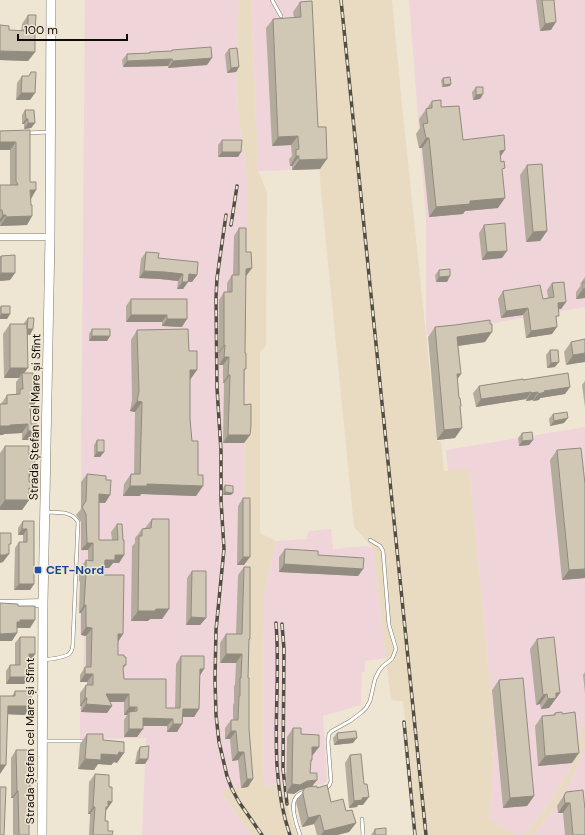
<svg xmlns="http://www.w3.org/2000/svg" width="585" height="835" font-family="'DM Sans',sans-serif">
	<rect width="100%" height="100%" fill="#efe5d3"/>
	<!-- industrial -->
	<path fill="#efd5da" d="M85 0H239L237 73 236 74 238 109 243 152H245L248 191 247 192V279L245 375 243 738 248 787 221 792 252 835H142L146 738 80 739V706L87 702 117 701 83 679 84 635H80V613L96 614 80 595Z
		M251 0H305L315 143 320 169 258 171Z
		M409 0H585V307L426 335V221Z
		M585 427V721L579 738 573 764 549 804 524 835H516L489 819 491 791V774L493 775 494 760 493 759 491 715 493 714 469 470 448 471 446 450Z
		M331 529 333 549 366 546 373 548 386 658 365 661V672H362L361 705 323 716 327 781 323 785H315V779H285V785L263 786 264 592 276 541 307 539V536L309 531Z
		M585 744V835H533L553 811 571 780 577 767Z"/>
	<!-- built -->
	<path fill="#e8dbc1" d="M239 0H251L258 171 267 192 266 346 260 352V533L276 541 264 592 263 786 285 785V793L290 816 297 835H252L221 792 229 788 247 787 243 738 245 375 247 279V192L248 191 245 153 243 152 238 109 236 73H237Z
		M305 0H392L401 95 437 441H441L444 471 469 469 493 715H491L492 723H493L494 732V752H492L493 759H494L493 775H491V791L489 819 516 835H416L403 701 391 700 373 548 354 527 321 192 318 144H316Z
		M585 721V744L577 767 571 780 553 811 533 835H524L549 804 573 764 579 738Z"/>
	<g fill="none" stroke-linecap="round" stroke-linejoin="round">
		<defs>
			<path id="lane" d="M272 0 281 16
				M26 133 49 132
				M43 660C50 659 66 658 70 653 73 650 73 644 73 640L78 522C71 510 57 513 45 512
				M44 741H83
				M324 789C328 788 330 785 331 781L328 742 329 734 332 731 350 721 362 712 366 708 370 701 375 679 379 671 383 666 392 659 396 649 389 625 383 551 380 546 370 540
				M362 819 363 835
				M300 835C296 822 285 796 305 792"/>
			<path id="street" d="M0 237H50"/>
			<path id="secondary" d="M0 604 43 603"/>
			<path id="primary" d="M42 835 43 603 50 237 51 0"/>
		</defs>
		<!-- lane casing -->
		<use href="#lane" stroke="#817867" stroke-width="4"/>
		<!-- street casing -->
		<use href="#street" stroke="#817867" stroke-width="7"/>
		<!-- secondary casing -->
		<use href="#secondary" stroke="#817867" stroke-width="9"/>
		<!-- primary casing -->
		<use href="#primary" stroke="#817867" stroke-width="10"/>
		<!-- lane -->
		<use href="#lane" stroke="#fff" stroke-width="3"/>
		<!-- street -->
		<use href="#street" stroke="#fff" stroke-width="6"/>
		<!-- secondary -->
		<use href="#secondary" stroke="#fff" stroke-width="8"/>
		<!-- primary -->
		<use href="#primary" stroke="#fff" stroke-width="9"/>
		<defs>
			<path id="rail" d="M341 0 426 835
				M226 215 217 278 216 298 217 388 221 451V500L224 549 216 630 215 680 216 715 219 742 227 776 232 789 239 802 262 835
				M231 225 237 186
				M276 623C282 694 266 767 290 835
				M282 624 284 649 283 769 287 804
				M404 722 415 835"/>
		</defs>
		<!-- rail casing -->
		<use href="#rail" stroke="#534e45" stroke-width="3.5"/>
		<!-- rail -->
		<use href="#rail" stroke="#efe5d3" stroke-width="2" stroke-dasharray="6" stroke-linecap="butt"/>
	</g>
	<!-- wall -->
	<path fill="#b3ab9c" d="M536 0H554L551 30 540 31Z
		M300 2 320 169 292 170V166H290L289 159 292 156 291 145 272 146 266 28 273 19 294 18 293 12Z
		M28 15 35 33V52L28 61 0 60V25L9 30 21 31 22 24Z
		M229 49 239 67 236 72 227 73 225 54Z
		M172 50 207 65 168 68V66L123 67 122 60 127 54 149 53 150 52 171 51Z
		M22 76 30 100H16L17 83Z
		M443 78 450 86 442 87 441 80Z
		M476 87 483 94 480 99 473 100 472 92Z
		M432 101 441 107 463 140 500 157 502 172 498 208 465 211 463 214 429 217 422 148H419L416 134 420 128 419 119Z
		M25 110 35 123 31 128 24 129V124H22V115Z
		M30 130V199L31 205 32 216 27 225 0 226V185H10V150H0V131Z
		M222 140 241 152 238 157H218V145Z
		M527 165 547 231 540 241 526 242 520 175Z
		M484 225 502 258 482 260 479 233Z
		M239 228 246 252 252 268 246 276 244 405 250 435 244 443H223L224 383H223V365H219V353H218L219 300 224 292H227V283L232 275H233L234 236Z
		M146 252 158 258 197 275 192 282H188L183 289H177L178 281 160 279 139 278 141 259Z
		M0 256H1L15 273 10 280 0 281Z
		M439 270 447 282H436L435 275Z
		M585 277V298L576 299V292L581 285 580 284Z
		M552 283 566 302 561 309H558L556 320 552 334 526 338 523 315 501 318 498 299 503 291 543 299 548 298 547 290Z
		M131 299H187L182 327 162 326V322H126V306Z
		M1 306 10 314 7 319H0V308Z
		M28 318 33 329 30 335 28 334 24 373 30 410V440H22V433L4 434 3 435 1 404 7 395 16 394V382L19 378H4L3 334 10 324H24V323Z
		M454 325H455L485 342 458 346 457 379 460 408 455 438 437 440 428 337 435 327Z
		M92 329 110 336 107 341H89V334Z
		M137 330 190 380V419L192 441 198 475 203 486 196 496 141 494 140 496H123L124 484 131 474H134L135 412 130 411 132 400 131 340Z
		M585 339 566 365 564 352 571 342Z
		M550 350 555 367 547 368 546 355Z
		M523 380 570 387 565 394 540 398 539 400 533 401V400L526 401V399L476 407 473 393 479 386Z
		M585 381V407L582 385Z
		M553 414 564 423 550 426 549 419Z
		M522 433 533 440 529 445 519 446 518 438Z
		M97 440 104 452 100 457H94V445Z
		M5 446 29 477 30 498H29V500L22 510H0V453Z
		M557 450 585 484V578L562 580 550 460Z
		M87 474 106 480 110 495 105 503H99V540H112L111 532 117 524 124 555 119 563H113L109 568H104V575L123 634 118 641V655L124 657 126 665 123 669 124 679 166 708H175L176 664 181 656 204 669 200 675 199 709 194 717H183L177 732H167V726H143L137 737H124V720L127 715H124V702H110L112 706 107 713 81 712V706H80V693L86 685H87V682H80V675L85 667H86V636L81 635V613H79L80 582 79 581V575L80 573V568L86 560 88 561V550H81V522L76 515 81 509V482Z
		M225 485 231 495H223V488Z
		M243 498 244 565H237L238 506Z
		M152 519 169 609 162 619H150L148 621H131L132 546 135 543V538L142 529 145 528Z
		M23 521H34V584L30 590H14L15 548 19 542H23V535H18V528Z
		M285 549 318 555 363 569 358 576 279 572V557Z
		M244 567 250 639 249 640 248 678V787L241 788 238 760 232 761 230 739H225V728L231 720H233V705L234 703V686L235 684 236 663H220V643L226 634H236L238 575Z
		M192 571 206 618 200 625H186L187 578Z
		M20 637 35 654 31 661H29V677L24 684H6V671L10 665H15V643Z
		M537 639 560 693 549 708 541 709 540 704 536 705 530 649Z
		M585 672V693L583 675Z
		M499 680 534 796 527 806 503 808 492 690Z
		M15 691 25 715 8 714 0 696H12Z
		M555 713 572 763 538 766 535 726 542 716 553 715Z
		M293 728 319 747 312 756V760L311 762 310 773 317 780 312 786 317 788 331 802 346 811 356 823 349 832 337 835H317L314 824 302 827 296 802 297 800 305 789 300 790 294 794 286 793 287 737Z
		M337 733 353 743 334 745 333 738Z
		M87 734 103 740 117 763 114 762 111 765 98 764 94 770 78 769 80 744Z
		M140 747 148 759 145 764H135L137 752Z
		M16 750 30 799 29 800V835H13V798H11V758Z
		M350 755 363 805H358L357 807 349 808 345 763Z
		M95 774 109 787 112 802 106 810 105 821 108 831 112 835H89L90 814H88L89 782Z
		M566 792 585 835H565L563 813H558L557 806Z
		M375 829 386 835H371Z"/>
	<!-- shaded-wall -->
	<path fill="#928b7f" d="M556 22 551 30 540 31 545 24Z
		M0 51 35 52 28 61 0 60Z
		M212 58 207 65 168 68 173 61Z
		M172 59 168 66 123 67 127 61Z
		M239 67 236 72 227 73 231 68Z
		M451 84 450 86 442 87 444 85Z
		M21 93H35L30 100H16Z
		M483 94 480 99 473 100 476 95Z
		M26 119H28L24 124H22Z
		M28 123H35L31 128 24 129Z
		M298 136 291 145 272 146 278 137Z
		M426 138H429L422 148H419Z
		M0 142H16L10 150H0Z
		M505 150 498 160 500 151Z
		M222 152H241L238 157H218Z
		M296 156H299L292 166H290Z
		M327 159 320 169 292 170 299 160Z
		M30 190H36L31 199Z
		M505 198 498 208 465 211 463 214 429 217 436 207 470 201Z
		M3 215H6L0 223V219Z
		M32 216 27 225 0 226 6 217Z
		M547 231 540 241 526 242 533 232Z
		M507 251 502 258 482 260 487 252Z
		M252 268 246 276 240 277 246 269Z
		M144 271 165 272 183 274 178 281 160 279 139 278Z
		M1 273H15L10 280 0 281V274Z
		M189 274 197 275 192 282 184 281Z
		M450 276 447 282H436L439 277Z
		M182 282H188L183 289H177Z
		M583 289H585V298L576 299Z
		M566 302 561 309 553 310 558 303Z
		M528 308 523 315 501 318 506 311Z
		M1 314H10L7 319H0V316Z
		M131 315H167L162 322H126Z
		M167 319H187L182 327 162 326Z
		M557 327 552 334 526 338 531 331Z
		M27 329H33L30 335 23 334Z
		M492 332 485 342 450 347 457 337Z
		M92 336H110L107 341H89Z
		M224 345H225L219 353H218Z
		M585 353V362L566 365 573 355Z
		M224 357H229L223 365H219Z
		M559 362 555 367 547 368 551 363Z
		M10 368H28L22 376V373L19 378H4Z
		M190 370H197L190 380Z
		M457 374H461L454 384Z
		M228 375H230L224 383H223Z
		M570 387 565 394 540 398 539 400 533 401 538 394 544 391Z
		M531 392 526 399 476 407 481 399Z
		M538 392 533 400 526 401 531 393Z
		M137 401 142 402 135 412 130 411Z
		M30 402H36L30 411Z
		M568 418 564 423 550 426 554 421Z
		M28 424 22 433 4 434 3 435H0V426L10 425Z
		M462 428 455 438 437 440 444 430Z
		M28 431H36L30 440H22Z
		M228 435H250L244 443H223Z
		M533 440 529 445 519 446 522 441Z
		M97 452H104L100 457H94Z
		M29 469H35L28 479Z
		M147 484 203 486 196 496 141 494 140 496H123L130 486Z
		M29 488H37L30 498H22Z
		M225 492 233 493 231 495H223Z
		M99 494 110 495 105 503 94 502Z
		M5 500H29L22 510H0V507Z
		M22 529H27L23 535H18Z
		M87 543H93L88 550H81Z
		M9 554 3 562 0 563V555Z
		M115 555H124L119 563H113L109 568H99L105 560Z
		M243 557H250L244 565H237Z
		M284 564 363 569 358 576 279 572Z
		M585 569V578L562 580 569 570Z
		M19 584H34L30 590H14Z
		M84 605H86L81 613H79Z
		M156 609H169L162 619H150L148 621H131L138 611Z
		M191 617 206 618 200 625H186Z
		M20 620H35L30 628H16L17 622Z
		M86 627 92 628 86 636 81 635Z
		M17 633 12 641H0V634Z
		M118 634H123L118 642Z
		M29 654H35L31 661H24Z
		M226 654H242L236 663H220Z
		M200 669H204L199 677Z
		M85 674H93L87 682H80Z
		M10 677H29L24 684H6Z
		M556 693H560L549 708 541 709 548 699Z
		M106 694H129L124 702H100Z
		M547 694 540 704 536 705 543 695Z
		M85 698H87L81 706H80Z
		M86 704 112 706 107 713 81 712Z
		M8 706H31L25 715 2 714Z
		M129 707H137L131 715 129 712 127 715H124Z
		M183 709H199L194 717H177Z
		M143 718 173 719 167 726H137Z
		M173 724H182L177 732H167Z
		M129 729H143L137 737H124Z
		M231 731H236L230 739H225Z
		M357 738 353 743 334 745 338 740Z
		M312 747H319L312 756H306Z
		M119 752 124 753 117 763 114 762 111 765 98 764 94 770 78 769 85 759 101 754Z
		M238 752H244L238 760 232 761Z
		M579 753 572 763 538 766 545 756Z
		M139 759H148L145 764H135Z
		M0 765H6L0 774Z
		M247 779H253L248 787 241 788Z
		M317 780 311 788 300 790 294 794 286 793 292 784Z
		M17 791H18L13 798H11Z
		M534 796 527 806 503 808 510 798Z
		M369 797 363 805H358L357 807 349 808 354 801 362 798Z
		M108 801 112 802 103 815Z
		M565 803H570L563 813H558Z
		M93 807H95L90 814H88Z
		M320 815 314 824 302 827 308 818Z
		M356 823 349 832 337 835H321L324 831Z"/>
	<!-- building -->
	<path fill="#d0c7b5" stroke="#928b7f" d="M542 0H554L556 22 545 24Z
		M312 1 318 127H326L327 159 299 160V156H296V150L299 149 298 136 278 137 273 19 301 17 300 2Z
		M28 15H36L35 31V52L0 51V25L9 26V30L28 31Z
		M211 47 212 58 173 61 172 59 127 61V54L150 53V52L172 51V50Z
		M237 48 239 67 231 68 229 49Z
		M31 72H36L35 93H21L22 76H29Z
		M450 77 451 84 444 85 443 78Z
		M476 87H483V94L476 95Z
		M441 100V107L459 106 463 140 504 135 505 150 500 151 501 162 504 161 505 168 502 169 505 198 470 201V204L436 207 429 138H426L423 124 428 123 426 109 432 108V101Z
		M25 110H34L35 123H28V119H26Z
		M30 130V182H36V190H30L31 205H32V216L6 217V215H3L2 210H0V185H18L16 181V142H0V131Z
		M222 140H242L241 152H222Z
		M542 164 547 231 533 232 527 165Z
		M505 223 507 251 487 252 484 225Z
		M239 228H246V252H251L252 268 246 269 245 353H246V369H244V405L251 404V425L250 435H228L230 375H228L229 357H224L225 345H224V292H232V275H239Z
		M146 252 159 253 158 258 198 262 197 275 189 274 188 282H182L183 274 165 272 144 271Z
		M15 255V273H1V256Z
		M450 269V276L439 277V270Z
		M564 282 566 302 558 303 559 316H556L557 327 531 331 528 308 506 311 503 291 540 285 543 299 554 297 552 283Z
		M583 282H585V289H583Z
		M131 299H187V319H167V315H131Z
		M1 306H10V314H1Z
		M28 318H34L33 329H27Z
		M490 320V324H492V332L457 337 461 374H457L459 398H460L461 406H460L462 428 444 430 435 327 455 325Z
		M10 324H27L28 368H10Z
		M92 329H110V336H92Z
		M188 329 189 351H197V370H190V419L192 441H198V475H203V486L147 484V486H130L131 474H140L142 402 137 401 139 391 137 330Z
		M585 339V353L573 355 571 342Z
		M550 350H558L559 362 551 363Z
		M22 373H33V386H36V402H30L31 424H37L36 431H28V424L10 425V426H0V404H7V395L20 394V389H23Z
		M568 373 570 387 544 391 545 392 538 394V392L531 393V392L481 399 479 386 523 379V380Z
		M567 412 568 418 554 421 553 414Z
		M532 432 533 440 522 441V433Z
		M97 440H104V452H97Z
		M5 446H29V458H35V469H29V482H37V488H29V500H5Z
		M581 448 585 484V569L569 570 557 450Z
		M87 474 106 476V480H111L110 495 99 494V540H118L117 524H122L123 540H124V555H115V560H105L104 575H124L123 634H118V655H124V657H126V665H124L123 668 124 679H166V708H180L181 656H204V669H200L199 709H183L182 724H173V719L143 718V729H129V712L137 711V707H129V694H106L112 706 86 704 87 698H85L86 685H93V674H85V667H91L92 628 86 627V605H84L86 574 84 573V568L86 567V560L93 561V543H87L86 514 82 507 86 501Z
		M225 485 233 486V493L225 492Z
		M243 498H250V557H243Z
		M152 519H169V609H156L155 611H138L139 536H142V529L151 528Z
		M23 521H34V584H19V542H27V529H22Z
		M0 533H11V544H9V554H6V555H0Z
		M285 549 318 551V555L364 558 363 569 284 564Z
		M244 567H250V639H249L248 678H249V728L253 779H247L244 752H238L236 731H231V720H238L239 696H240V678H241L242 654H226V634H242Z
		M192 571H206V618L191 617Z
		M0 603 18 604V606H35V620H20V622H17V633L0 634Z
		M20 637H35V654H29V677H10V665H20Z
		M554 637 560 693H556V698L548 699 547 694 543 695 537 639Z
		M523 678 534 796 510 798 499 680Z
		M15 691H31V706H8L6 765H0V696H15Z
		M562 712V714L575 712 579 753 545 756 542 716 555 715V713Z
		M293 728H301V734L319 735V747H312V760H311L310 773H317V780L307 781 300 785 292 784Z
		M356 731 357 738 338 740 337 733Z
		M87 734H103V740L124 742V753L119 752 118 755 101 754V760L85 759Z
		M149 746 148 759H139L140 747Z
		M16 750H30V799H29V835H19L18 791H17Z
		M361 754 364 784H367L369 797 362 798V800L354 801 350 755Z
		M95 774 109 775V787H112V802L108 801V807H106L105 821H108V831H113L112 835H93L95 807H93Z
		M327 785 331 802 343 799 346 811 352 810 356 823 324 831 320 815 308 818 303 794V791L305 788 308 787 317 786V788Z
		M0 787H6L4 835H0Z
		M583 790 585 810V835H573L570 803H565L564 796 566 792Z
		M386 828V835H375V829Z"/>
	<!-- markers -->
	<rect fill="#1a4fb4" stroke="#efe5d3" stroke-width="1.5" x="34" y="566" width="8" height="8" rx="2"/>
	<g text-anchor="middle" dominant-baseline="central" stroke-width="3" stroke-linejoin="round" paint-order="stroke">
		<!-- street labels -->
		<g font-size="12" fill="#0f0c06" stroke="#efe5d3">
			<text transform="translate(35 417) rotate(-89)">Strada Ștefan cel Mare și Sfînt</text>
			<text transform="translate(30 741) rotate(-90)">Strada Ștefan cel Mare și Sfînt</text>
		</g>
		<!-- transit labels -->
		<g font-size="12" font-weight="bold" fill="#164399" stroke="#efe5d3" text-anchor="start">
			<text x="46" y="570">CET-Nord</text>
		</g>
	</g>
	<!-- scale -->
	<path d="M18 34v6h109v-6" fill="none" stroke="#0f0c06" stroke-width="2"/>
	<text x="24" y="34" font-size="12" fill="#0f0c06" stroke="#efe5d3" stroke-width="3" paint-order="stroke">100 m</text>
</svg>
